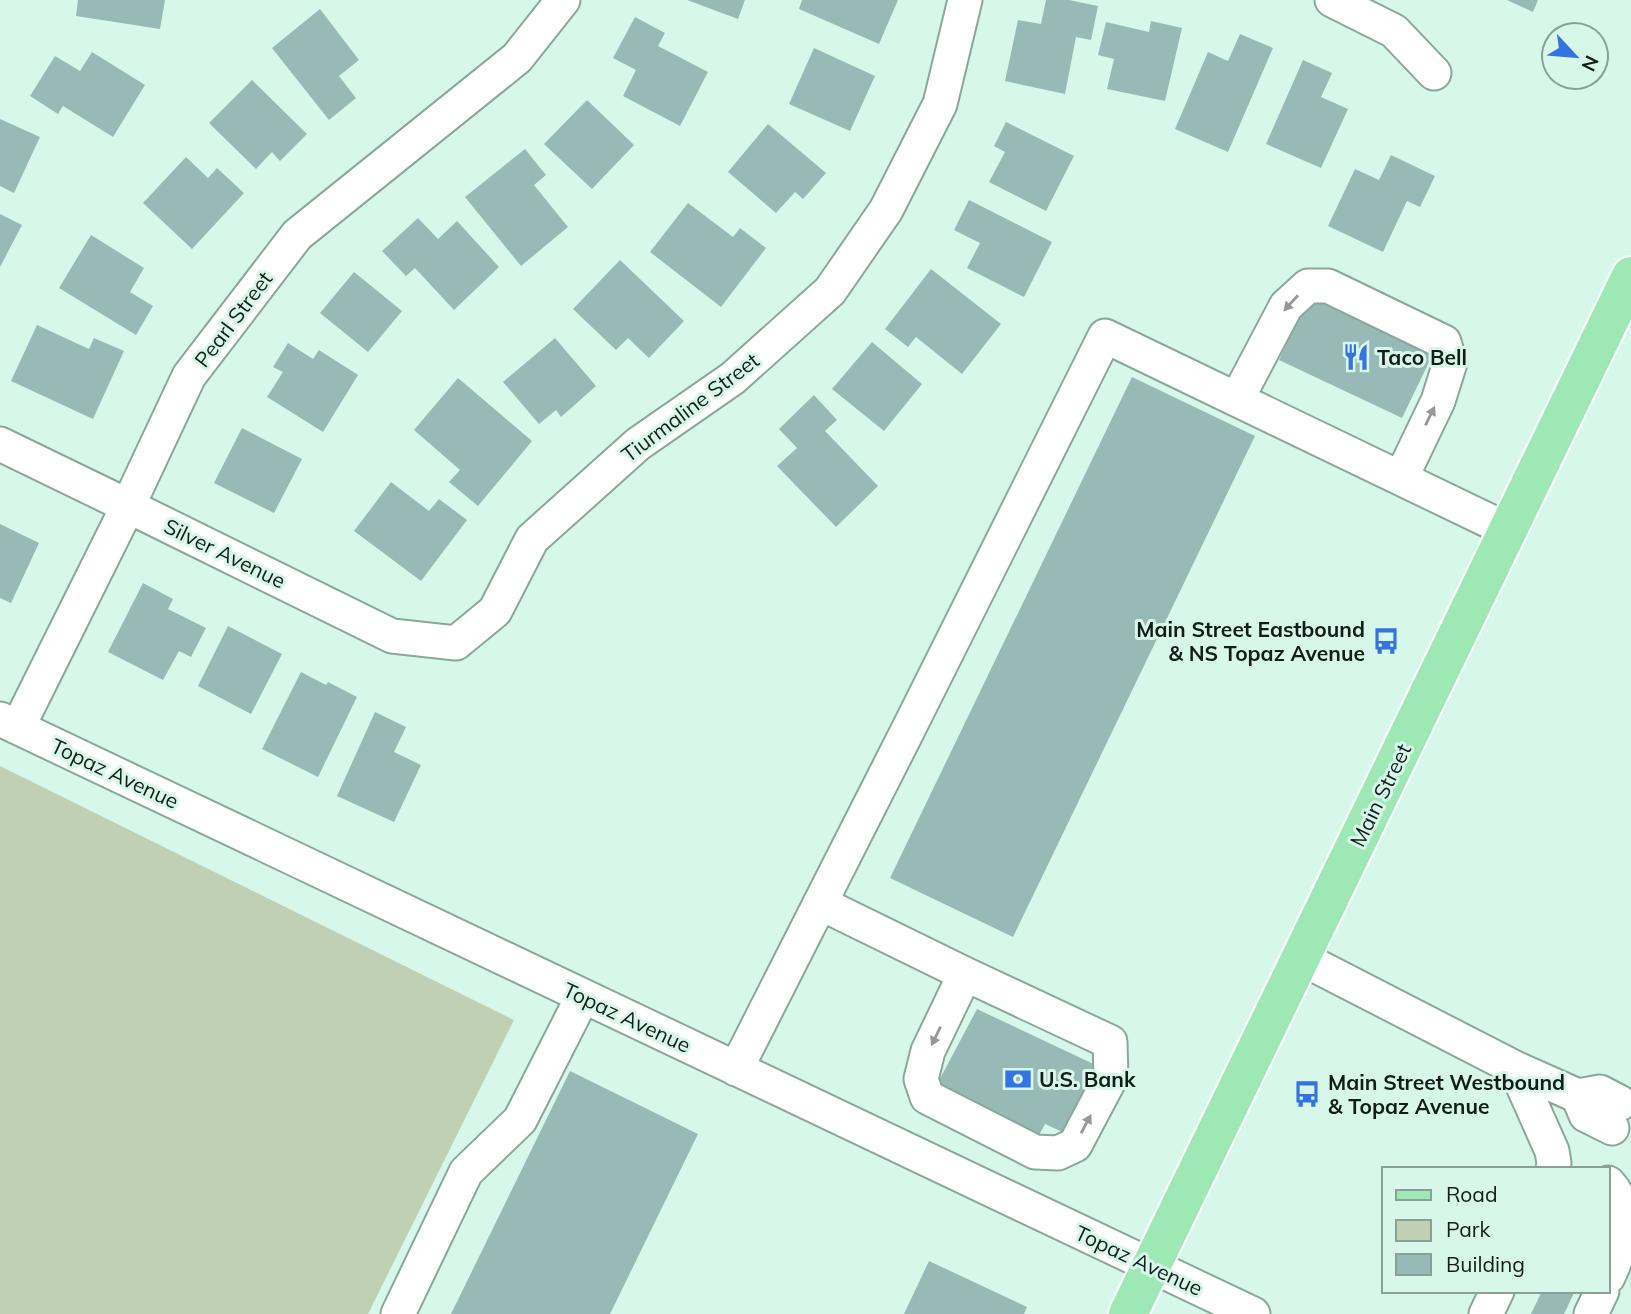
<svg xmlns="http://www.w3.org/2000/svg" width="1631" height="1314" font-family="Mulish,sans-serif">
	<rect width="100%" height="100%" fill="#d8f7eb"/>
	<!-- green -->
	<path fill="#c0d0b5" d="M0 766 514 1020 368 1314H0Z"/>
	<!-- building -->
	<path fill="#98bab6" d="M78 0H165L160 29 76 16Z
		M687 0H745L738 19Z
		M802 0H898L879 44 799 9Z
		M1046 0H1069L1098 6 1091 40 1076 37 1065 94 1005 81 1018 20 1041 24Z
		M1507 0H1538L1533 12Z
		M320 9 359 60 339 76 356 98 329 120 272 48Z
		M635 17 665 33 658 46 708 72 680 126 623 96 636 70 613 58Z
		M1151 21 1182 28 1165 101 1107 89 1114 59 1098 55 1106 22 1149 32Z
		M1240 34 1273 48 1228 152 1175 129 1208 52 1228 61Z
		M814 48 875 76 850 131 789 104Z
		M92 52 145 85 113 137 63 106 58 114 30 96 55 56 80 71Z
		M1303 60 1332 73 1321 97 1348 109 1321 168 1266 144Z
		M252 80 307 134 280 161 272 152 256 169 209 123Z
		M587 100 634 145 592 189 544 144Z
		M0 119 40 137 14 193 0 186Z
		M1006 122 1074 156 1046 211 989 182 1005 152 994 146Z
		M768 124 826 173 803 199 795 192 776 213 728 172Z
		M525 149 546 175 534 185 568 227 521 266 465 197Z
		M1391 155 1435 176 1420 207 1407 201 1383 252 1328 226 1355 169 1379 180Z
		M186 157 208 178 217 168 244 193 192 249 143 203Z
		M969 200 1052 242 1024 297 967 268 980 243 954 230Z
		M688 203 733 237 740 228 766 248 721 307 650 252Z
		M0 214 22 225 0 267Z
		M418 218 438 239 457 221 499 267 454 310 415 268 406 276 382 251Z
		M91 235 144 268 130 292 153 306 136 335 59 288Z
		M620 260 684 321 649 358 628 338 616 350 573 309Z
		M931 269 1001 324 962 374 916 337 908 347 885 329Z
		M354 272 402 311 368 352 320 313Z
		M1309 296 1433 354 1402 418 1279 360Z
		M37 325 89 349 94 338 124 351 93 419 11 381Z
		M555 338 596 386 561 417 556 410 539 424 503 382Z
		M872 342 922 384 884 431 832 389Z
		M288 343 313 359 319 350 358 375 323 432 267 397 283 372 273 367Z
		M1132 377 1255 436 1013 937 890 878Z
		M458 378 532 441 478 506 449 482 460 470 414 430Z
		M814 395 837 420 825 431 878 486 836 527 777 466 797 448 779 429Z
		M242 428 302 459 274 513 214 483Z
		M391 482 429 511 439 499 467 520 421 581 354 531Z
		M0 524 39 543 11 603 0 598Z
		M143 583 173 599 168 609 206 628 191 657 179 651 163 680 108 652Z
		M228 626 282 654 251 714 198 686Z
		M301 672 326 685 328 682 357 697 318 777 262 749Z
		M375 712 406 727 394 752 421 765 394 822 337 796Z
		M977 1009 1102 1068 1069 1135 1045 1124 1038 1137 934 1090Z
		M570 1071 698 1134 610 1314H451Z
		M929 1261 1027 1307 1024 1314H904Z
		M1542 1291H1575L1564 1314H1531Z"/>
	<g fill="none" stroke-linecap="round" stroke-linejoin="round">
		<defs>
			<path id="minor" d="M1332 0 1394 31 1434 73
				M1237 399 1286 306 1308 286H1328L1444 342 1450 363 1438 401 1401 478
				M0 444 128 506 392 636 456 643 495 611 532 539 638 444 733 378 830 291 886 210 940 104 965 0
				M0 719 1253 1314
				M18 727 128 506 189 376 297 235 517 58 563 0
				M820 903 965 974 1110 1042 1111 1077 1075 1145 1058 1153 1035 1152 927 1097 921 1079 928 1051 965 974
				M1301 958 1515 1068 1578 1096 1600 1092 1621 1103
				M1515 1068 1552 1151 1554 1163 1553 1169
				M736 1069 909 728 1105 336 1508 530
				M1578 1096 1586 1115 1612 1128
				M1608 1183C1631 1206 1623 1246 1608 1277
				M398 1314 466 1172 520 1120 583 996
				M1486 1314 1497 1291
				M1591 1314 1602 1291"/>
			<path id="major" d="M1128 1314 1631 276"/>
		</defs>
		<!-- minor casing -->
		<use href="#minor" stroke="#8aa79c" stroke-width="37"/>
		<!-- major casing -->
		<use href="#major" stroke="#fff" stroke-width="42"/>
		<!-- minor -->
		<use href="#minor" stroke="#fff" stroke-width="33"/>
		<!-- major -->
		<use href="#major" stroke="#9de8b5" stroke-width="38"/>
	</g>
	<!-- one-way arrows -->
	<defs><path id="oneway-solid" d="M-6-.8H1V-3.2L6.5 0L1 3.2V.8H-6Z" transform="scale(1.75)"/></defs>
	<g fill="#949998">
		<use href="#oneway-solid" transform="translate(1291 303) rotate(132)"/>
		<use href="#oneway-solid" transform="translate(1430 416) rotate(-64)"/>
		<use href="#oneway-solid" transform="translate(936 1036) rotate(116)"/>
		<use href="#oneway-solid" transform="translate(1086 1124) rotate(-62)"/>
	</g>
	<!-- icons -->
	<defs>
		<symbol id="restaurant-bare" viewBox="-9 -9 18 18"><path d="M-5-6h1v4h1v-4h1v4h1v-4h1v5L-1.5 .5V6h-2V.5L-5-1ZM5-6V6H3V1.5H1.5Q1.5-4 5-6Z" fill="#3374e1" stroke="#d8f7eb" stroke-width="2.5" paint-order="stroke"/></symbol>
		<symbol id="bus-bare" viewBox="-9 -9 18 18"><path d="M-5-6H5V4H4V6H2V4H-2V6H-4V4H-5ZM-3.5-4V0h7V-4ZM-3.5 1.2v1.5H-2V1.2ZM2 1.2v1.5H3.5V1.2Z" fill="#3374e1" stroke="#d8f7eb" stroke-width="2.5" paint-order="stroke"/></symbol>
		<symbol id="bank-bare" viewBox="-9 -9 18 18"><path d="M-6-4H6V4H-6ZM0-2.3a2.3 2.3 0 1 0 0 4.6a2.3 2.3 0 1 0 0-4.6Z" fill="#3374e1" stroke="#d8f7eb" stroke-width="2.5" paint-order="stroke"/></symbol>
	</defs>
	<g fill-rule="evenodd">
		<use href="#restaurant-bare" x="1337" y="338" width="38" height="38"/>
		<use href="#bus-bare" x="1367" y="622" width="38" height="38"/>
		<use href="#bank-bare" x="999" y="1060" width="38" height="38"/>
		<use href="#bus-bare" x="1288" y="1075" width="38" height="38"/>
	</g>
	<g text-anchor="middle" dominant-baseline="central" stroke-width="6" stroke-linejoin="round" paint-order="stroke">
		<!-- street labels -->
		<g font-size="21" fill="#121d19" stroke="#d8f7eb">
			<text transform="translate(233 319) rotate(-53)">Pearl Street</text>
			<text transform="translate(690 407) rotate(-37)">Tiurmaline Street</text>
			<text transform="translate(225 553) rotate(26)">Silver Avenue</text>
			<text transform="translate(115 773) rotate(25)">Topaz Avenue</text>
			<text transform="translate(1380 795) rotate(-64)">Main Street</text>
			<text transform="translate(627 1017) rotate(25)">Topaz Avenue</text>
			<text transform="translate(1139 1260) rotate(25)">Topaz Avenue</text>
		</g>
		<!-- poi labels -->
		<g font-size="21" font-weight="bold" fill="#121d19" stroke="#d8f7eb" text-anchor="start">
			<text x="1377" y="357">Taco Bell</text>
			<text x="1365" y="629" text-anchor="end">Main Street Eastbound<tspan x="1365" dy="24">&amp; NS Topaz Avenue</tspan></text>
			<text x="1039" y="1079">U.S. Bank</text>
			<text x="1328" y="1082">Main Street Westbound<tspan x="1328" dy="24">&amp; Topaz Avenue</tspan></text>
		</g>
	</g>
	<!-- legend -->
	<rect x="1382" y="1167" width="228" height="126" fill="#d8f7eb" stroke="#89a097" stroke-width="2"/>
	<rect x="1396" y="1190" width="35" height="10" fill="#9de8b5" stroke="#89a097" stroke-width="2"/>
	<text x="1446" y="1202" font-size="21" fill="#121d19">Road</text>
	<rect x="1396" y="1220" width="35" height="21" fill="#c0d0b5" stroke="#89a097" stroke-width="2"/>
	<text x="1446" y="1237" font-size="21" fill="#121d19">Park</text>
	<rect x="1396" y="1254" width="35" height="21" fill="#98bab6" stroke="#89a097" stroke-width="2"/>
	<text x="1446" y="1272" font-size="21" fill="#121d19">Building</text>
	<!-- north arrow -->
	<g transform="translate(1575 56) rotate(116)"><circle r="33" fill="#d8f7eb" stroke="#89a097" stroke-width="2"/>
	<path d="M0-5L12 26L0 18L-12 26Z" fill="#3374e1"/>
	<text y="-10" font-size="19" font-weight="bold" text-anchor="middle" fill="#121d19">N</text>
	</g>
</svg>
